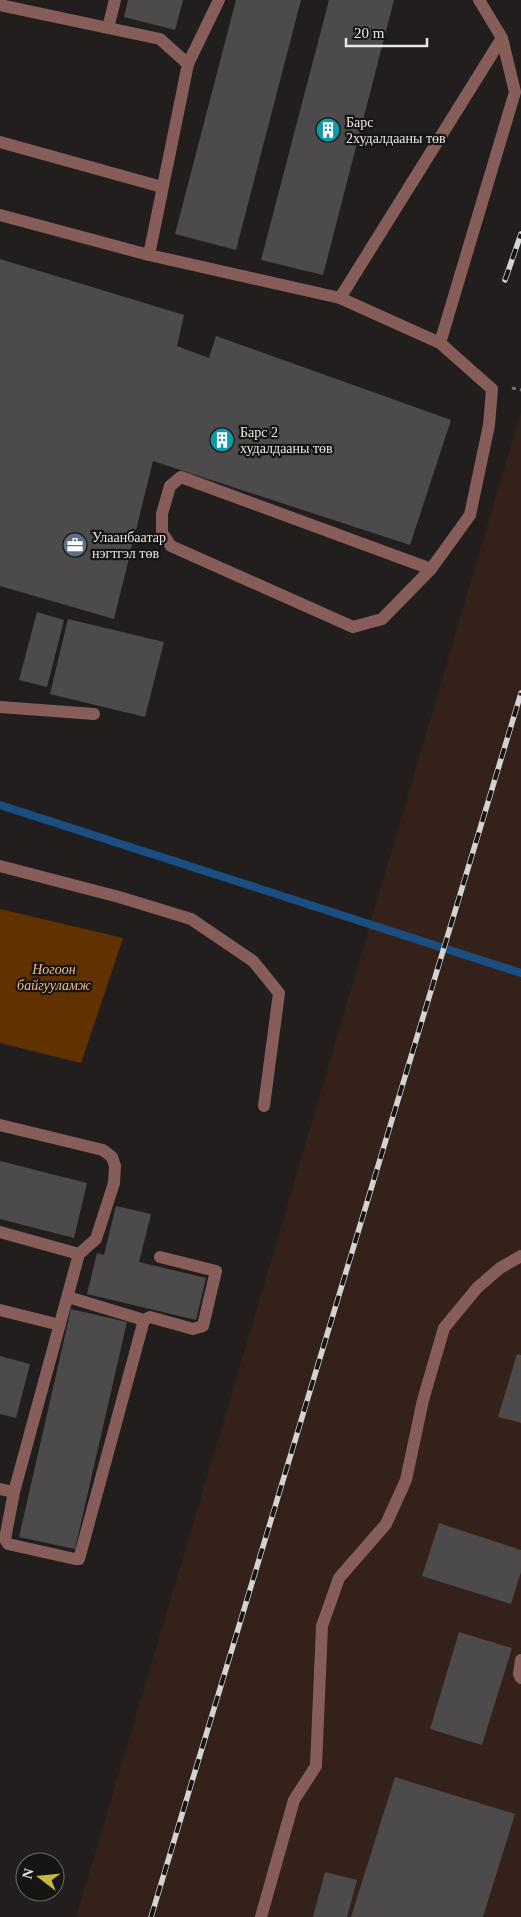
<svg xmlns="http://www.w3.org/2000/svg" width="521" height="1917" font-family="'Times New Roman',serif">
	<rect width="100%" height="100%" fill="#211e1d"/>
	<!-- industrial -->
	<path fill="#33211a" d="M521 411V1917H76L263 1288Z"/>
	<!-- green -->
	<path fill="#613200" d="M0 909 123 938 81 1063 0 1043Z"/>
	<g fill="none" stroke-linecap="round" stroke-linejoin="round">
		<!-- stream -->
		<path stroke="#1a4e80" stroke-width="8" d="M0 805 521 973"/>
	</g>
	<!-- building -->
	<path fill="#4d4a4b" d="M128 0H183L175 30 124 17Z
		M236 0H301L236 250 175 234Z
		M329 0H394L323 275 261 260Z
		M0 259 184 315 177 346 209 358 216 336 451 420 410 545 153 461 114 619 0 586Z
		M37 612 64 620 47 687 19 680Z
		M68 619 164 642 145 717 50 694Z
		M0 1161 87 1183 74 1238 0 1219Z
		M116 1206 151 1214 139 1262 206 1278 196 1320 87 1294 97 1253 104 1255Z
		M71 1309 127 1322 75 1549 19 1537Z
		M517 1354 521 1355V1423L498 1417Z
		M0 1356 30 1364 16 1418 0 1414Z
		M439 1523 521 1550V1572L511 1604 422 1576Z
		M459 1632 512 1648 482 1745 430 1729Z
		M395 1777 515 1814 483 1917H351Z
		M325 1872 357 1880 347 1917H313Z"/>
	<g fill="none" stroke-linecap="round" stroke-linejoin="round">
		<!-- path -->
		<path stroke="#72706e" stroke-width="3" stroke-dasharray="4 4" stroke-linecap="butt" d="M512 388 521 390"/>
		<!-- minor -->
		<path stroke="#875d59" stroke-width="12" d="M0 5 160 39 188 64 149 255
			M108 28 115 0
			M188 64 219 0
			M0 142 162 187
			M0 215 149 255 340 298 440 343 492 389 489 425 470 515 431 569 382 619 353 627 171 546 162 533V514L170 486 181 477 431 569
			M340 298 502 38
			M440 343 515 92 502 38 479 0
			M0 707 94 714
			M0 866 119 897 191 919 253 961 279 993 264 1106
			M0 1125 103 1150 112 1157 115 1166 114 1183 96 1239 79 1254
			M0 1232 79 1254 14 1492 5 1539 8 1544 75 1559H79L144 1320 150 1317 193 1329 203 1326 216 1271 160 1257
			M68 1297 144 1320
			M0 1310 60 1325
			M0 1489 14 1492
			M521 1660 519 1674 521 1678
			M261 1917 294 1800 316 1766 322 1626 339 1578 386 1524 406 1480 423 1400 444 1328 477 1288 500 1268 521 1256"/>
		<defs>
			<path id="rail" d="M505 280 521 234
				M151 1917 521 693"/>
		</defs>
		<!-- rail casing -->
		<use href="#rail" stroke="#d4d3d1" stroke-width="5.5"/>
		<!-- rail -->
		<use href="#rail" stroke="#171514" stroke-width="4" stroke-dasharray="11" stroke-linecap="butt"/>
	</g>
	<!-- icons -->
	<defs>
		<symbol id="building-disc" viewBox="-11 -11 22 22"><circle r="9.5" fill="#0f9aa8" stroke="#171514"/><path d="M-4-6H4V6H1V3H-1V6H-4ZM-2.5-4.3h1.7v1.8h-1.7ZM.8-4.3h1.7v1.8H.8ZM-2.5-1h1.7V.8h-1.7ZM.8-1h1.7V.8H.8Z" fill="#fff"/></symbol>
		<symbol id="office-disc" viewBox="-11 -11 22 22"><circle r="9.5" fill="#5c6f8a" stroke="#171514"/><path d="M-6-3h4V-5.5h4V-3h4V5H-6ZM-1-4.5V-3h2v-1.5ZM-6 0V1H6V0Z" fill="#fff"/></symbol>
	</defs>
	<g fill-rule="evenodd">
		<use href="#building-disc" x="314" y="116" width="28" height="28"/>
		<use href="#building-disc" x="208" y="426" width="28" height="28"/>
		<use href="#office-disc" x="61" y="531" width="28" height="28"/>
	</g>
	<g text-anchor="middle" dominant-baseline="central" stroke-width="4.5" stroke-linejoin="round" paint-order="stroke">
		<!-- poi labels -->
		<g font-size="14" fill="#e8e7e5" stroke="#171514" text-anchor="start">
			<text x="346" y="122">Барс<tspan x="346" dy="16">2худалдааны төв</tspan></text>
			<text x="240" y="432">Барс 2<tspan x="240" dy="16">худалдааны төв</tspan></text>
			<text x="92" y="537">Улаанбаатар<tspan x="92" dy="16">нэгтгэл төв</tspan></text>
		</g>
		<!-- park labels -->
		<g font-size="14" font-style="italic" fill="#f5b98a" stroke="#171514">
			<text x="54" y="969">Ногоон<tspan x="54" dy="16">байгууламж</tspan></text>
		</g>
	</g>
	<!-- north arrow -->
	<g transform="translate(40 1877) rotate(286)"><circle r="24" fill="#171514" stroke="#6b6968"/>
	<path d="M0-4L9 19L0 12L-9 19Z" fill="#c7bb3c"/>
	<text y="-8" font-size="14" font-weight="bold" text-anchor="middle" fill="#e8e7e5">N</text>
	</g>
	<!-- scale -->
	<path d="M346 38v8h81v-8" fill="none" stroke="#e8e7e5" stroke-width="2.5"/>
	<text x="354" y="38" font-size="15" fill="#e8e7e5" stroke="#171514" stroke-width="4" paint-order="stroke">20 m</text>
</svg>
